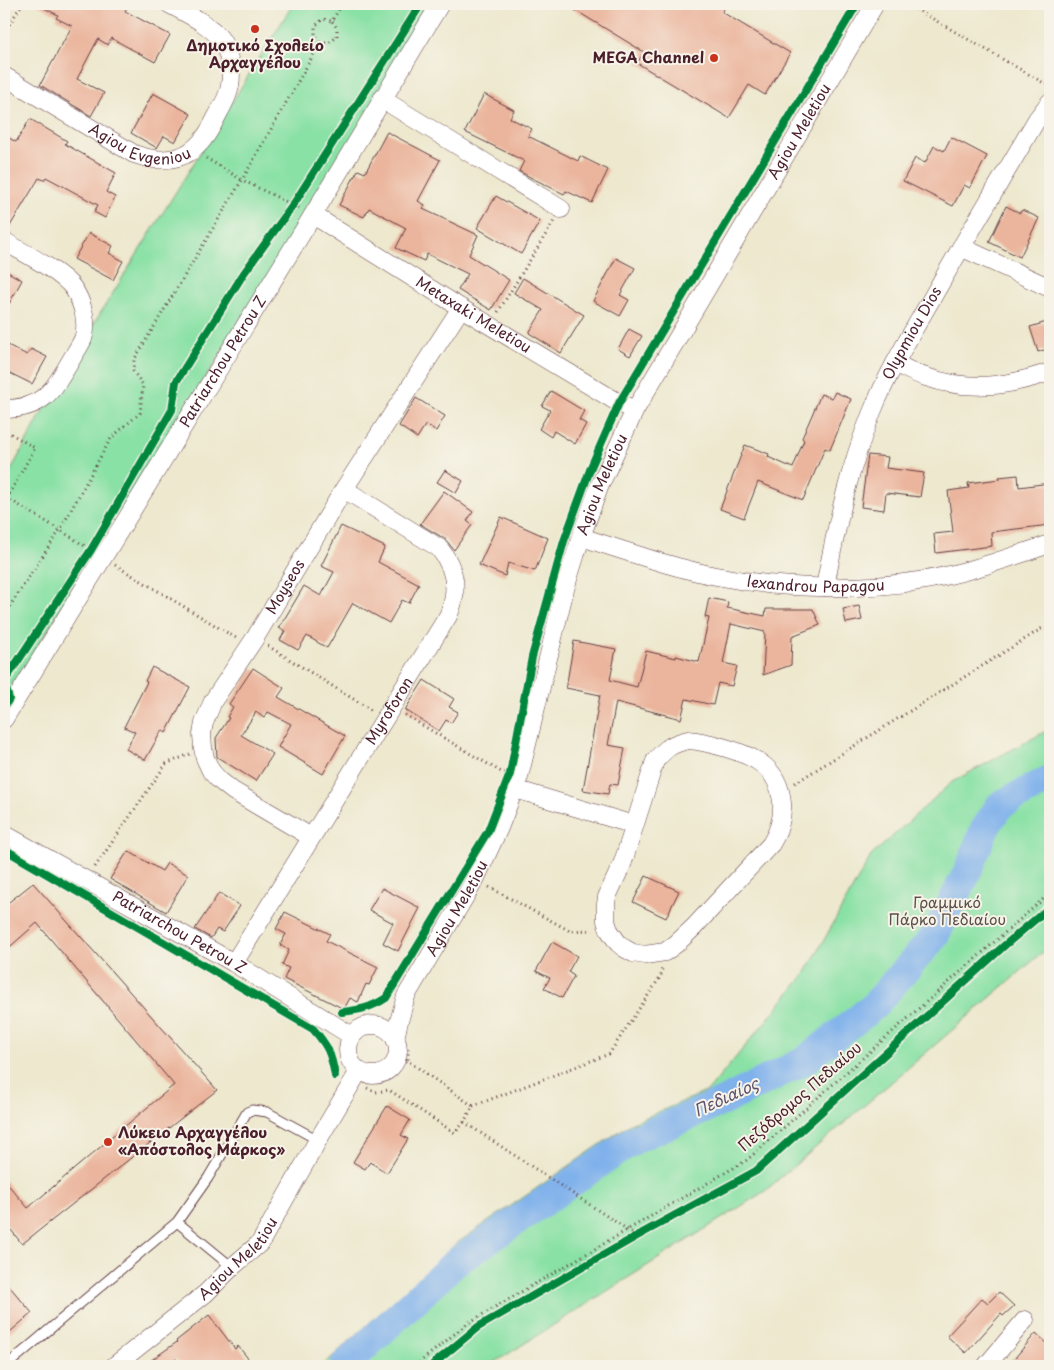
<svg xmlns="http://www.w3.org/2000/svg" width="1054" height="1370" viewBox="0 0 1054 1370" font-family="'Playpen Sans',sans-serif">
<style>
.green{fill:#89e1a5;stroke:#6a8068}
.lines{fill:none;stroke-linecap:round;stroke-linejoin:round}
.river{stroke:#7fb1eb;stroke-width:29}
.building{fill:#ebb59d}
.lane-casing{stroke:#623d43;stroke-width:11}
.street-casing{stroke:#623d43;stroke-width:19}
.path{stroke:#623d43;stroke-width:3;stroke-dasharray:1 4;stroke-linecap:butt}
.lane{stroke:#fff;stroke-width:9}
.street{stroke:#fff;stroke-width:18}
.cycleway-casing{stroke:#f7f3e8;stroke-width:11}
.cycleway{stroke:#00873e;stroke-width:8}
.poi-dot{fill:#c8321e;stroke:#f7f3e8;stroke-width:2}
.labels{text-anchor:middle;stroke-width:4;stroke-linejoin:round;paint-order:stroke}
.poi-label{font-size:15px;font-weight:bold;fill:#4a1f2b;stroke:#f7f3e8}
.street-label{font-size:15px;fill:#4a1f2b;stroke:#f7f3e8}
.park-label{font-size:15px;fill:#5a504a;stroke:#f7f3e8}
.water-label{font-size:16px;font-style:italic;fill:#5d526e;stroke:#f7f3e8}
</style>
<rect width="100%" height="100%" fill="#f7f3e8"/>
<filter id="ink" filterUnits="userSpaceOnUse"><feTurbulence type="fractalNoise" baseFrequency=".02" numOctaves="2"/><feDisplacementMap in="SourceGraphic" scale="10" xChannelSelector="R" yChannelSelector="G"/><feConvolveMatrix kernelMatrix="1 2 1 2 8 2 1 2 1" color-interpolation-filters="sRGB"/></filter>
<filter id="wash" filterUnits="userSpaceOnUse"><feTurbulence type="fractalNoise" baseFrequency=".0096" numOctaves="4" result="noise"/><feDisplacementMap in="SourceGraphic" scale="20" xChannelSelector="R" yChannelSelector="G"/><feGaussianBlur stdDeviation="1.12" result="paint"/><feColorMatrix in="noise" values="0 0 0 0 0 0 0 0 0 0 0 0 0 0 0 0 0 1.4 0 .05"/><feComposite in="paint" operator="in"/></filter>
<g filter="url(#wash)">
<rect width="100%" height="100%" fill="#ede8ce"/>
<path class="green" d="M293 4H440L4 700V483L68 365Z
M1050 729V946L765 1191 489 1366H322L457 1243 630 1124 708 1091 805 974 871 856 952 782Z"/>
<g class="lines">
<path class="river" d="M344 1366 455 1263 635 1139 724 1101 804 1061 873 1007 934 937 969 869 984 830 1000 805 1050 779"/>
</g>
<g id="blocks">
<path class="building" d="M36 4H129L125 11 170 35 155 62 111 38 108 45 98 39 77 79 104 93 91 116 40 85 72 26 56 18 58 15Z
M565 4H727L722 12 790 53 765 95 749 85 729 118 637 63 644 52Z
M153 93 191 114 175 142 164 136 157 148 131 133Z
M484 94 514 110 510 118 532 129 528 136 578 161 580 156 608 170 592 203 566 191 564 194 528 176 519 171 524 161 465 132Z
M30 119 67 141 65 144 116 173 106 192 115 197 105 218 94 212 98 205 46 177 44 180 39 178 7 231 4 230V135L16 142Z
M387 132 440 160 418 201 425 205 423 209 478 235 469 255 509 280 491 310 458 290 468 274 427 254 424 261 396 248 406 228 369 208 364 217 339 205 358 170 365 173Z
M951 137 987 156 970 188 964 185 953 206 903 181 915 158 925 163 934 146 944 151Z
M496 196 540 221 521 254 477 228Z
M1006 206 1020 213 1022 210 1039 218 1020 257 989 242Z
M89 233 113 246 109 253 123 261 113 280 74 259Z
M616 258 635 268 620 295 629 300 620 316 593 301Z
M4 270 22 280 4 313Z
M523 278 584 315 561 353 529 333 543 310 514 293Z
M1050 321V348L1038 352 1030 327Z
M629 329 642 336 630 356 618 349Z
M4 343 27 355 31 349 47 357 32 384 4 370Z
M551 391 584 411 579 420 586 424 575 444 554 431 551 437 539 429 550 410 542 406Z
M835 392 851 399 830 450 825 448 803 500 758 482 744 518 720 509 745 445 769 454 768 457 793 468 804 440 802 438 821 394 832 398Z
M416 398 445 416 436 431 426 424 417 438 399 426Z
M868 455 888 457 886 468 924 473 920 497 886 493 884 510 861 507Z
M445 470 463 481 456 493 437 482Z
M1018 475 1019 487 1050 483V525L991 532 992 546 936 553 934 534 953 532 948 491 969 488 968 483 1000 479 999 477Z
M444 491 473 512 467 521 472 525 454 550 445 539 420 524Z
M501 517 548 538 535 571 508 563 505 576 479 565Z
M341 526 385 547 378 562 419 584 409 603 402 600 389 623 353 603 327 648 307 636 298 650 280 640 285 631 279 628 304 586 321 596 334 572 321 566Z
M709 598 728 602 727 608 765 616 766 609H813L820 625 792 636 791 665 763 675 765 632 731 624 723 663 737 666 732 686 718 683 713 705 686 699 681 719 616 702 608 745 625 748 618 785 610 784 608 794 583 790 600 695 566 688 574 641 616 649 610 680 637 687 646 651 676 658V656L699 662 709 618 705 617Z
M859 606 862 620 846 623 843 609Z
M152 667 190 687 166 733 162 730 145 760 126 749 135 732 124 727 147 682 145 681Z
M253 668 284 688 278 697 345 736 323 774 278 747 291 724 268 712 264 718 256 712 241 735 273 754 256 781 217 757 216 738 229 718 227 717 233 707 229 704Z
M424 680 454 699 449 707 458 712 451 723 446 720 439 731 405 710Z
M128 851 162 871 167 863 188 875 166 912 110 879Z
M646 876 679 891 666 918 633 902Z
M33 883 217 1090 22 1244 4 1221V1180L28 1208 174 1085 37 923 4 952V906Z
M382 888 420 908 398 951 383 943 393 923 369 910Z
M219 893 240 906 223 932 217 929 211 938 195 929Z
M285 912 330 934 326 941 378 967 369 985 366 984 358 1002 350 998 344 1009 284 979 289 968 282 965 289 950 280 945 286 934 276 929Z
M552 942 577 956 568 972 574 976 562 998 544 988 550 978 536 971Z
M387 1106 410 1120 401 1135 408 1139 387 1173 370 1162 365 1169 353 1162Z
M4 1280 32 1313 4 1337Z
M999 1292 1014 1306 1003 1316 1001 1314 966 1353 947 1336 982 1298 988 1303Z
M209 1315 235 1349 238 1346 254 1366H182L176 1359 165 1366H143L177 1342 176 1341Z
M1036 1333 1050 1346V1366H1008Z"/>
</g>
</g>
<g filter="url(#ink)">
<use href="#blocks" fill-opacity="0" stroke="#623d43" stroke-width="1"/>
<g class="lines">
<g class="lane-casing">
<path id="lane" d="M177 1222 232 1267
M6 1366 177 1222 208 1178 247 1112 252 1110 267 1112 318 1140"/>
</g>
<g class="street-casing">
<g id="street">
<path id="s1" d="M4 76 134 154C149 159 163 162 179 157 197 151 207 136 215 120 219 112 224 104 227 96 234 79 231 56 222 41 210 24 187 14 169 4"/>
<path d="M382 99 561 209"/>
<path id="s2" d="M313 215 461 308 619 403 635 410"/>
<path d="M4 241C22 252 62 272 73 288 82 301 89 323 83 339 80 346 74 354 70 362 52 392 42 409 4 409"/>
<path d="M961 247 1050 288"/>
<path d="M895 363C905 368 915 374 926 377 969 392 1009 386 1050 372"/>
<path id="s3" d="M581 537C626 551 670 567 716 576 779 589 856 591 919 581 964 574 1008 558 1050 544"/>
<path id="s4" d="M825 587C836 528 849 468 872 412 888 372 910 336 932 298 966 238 1002 179 1037 119L1050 102"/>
<path id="s5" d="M4 719 313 215 440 4"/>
<path d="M688 740C702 741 713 744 726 748 756 757 779 768 782 803 783 818 779 831 771 844L694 927 676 944 665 952 645 955 633 953 624 948 618 943 609 930 606 921V904L607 897 623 862 655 761C666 748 671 744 688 740Z"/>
<path d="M515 789 634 825"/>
<path id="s6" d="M4 834 234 963 352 1036"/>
<path id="s7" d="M311 837 233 791 219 780 211 771 205 758 203 748 202 734 204 723 213 701 255 638 344 489 461 308"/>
<path id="s8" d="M234 963 448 616C459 592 456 569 439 548L344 489"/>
<circle cx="373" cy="1050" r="25"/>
<path id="s9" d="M395 1039 398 1025 406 996 475 880 499 828 519 777 565 589 581 537 600 485 635 410 875 4"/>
<path id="s10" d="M114 1366 206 1293 232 1267 260 1243 318 1140 359 1071"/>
<path d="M986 1366 1025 1320"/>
</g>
</g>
<path class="path" d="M907 4 1049 86
M4 33 22 4
M320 43H329L337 37V28L332 21
M1047 85 1050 79
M206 158 242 180 299 208
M498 312 554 221
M4 427 6 431 35 448 7 498 60 530 91 550
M4 503 7 498
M115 565 236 638
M4 615 60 530 111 438 140 413 143 385 133 371 134 360 242 180 320 43 315 35V26L323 19 332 21 342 4
M268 646 371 710
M405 715 503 773H505
M795 783 1041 629 1050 628
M95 867 166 764 190 754
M489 887 570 931 592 930
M396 1058 408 1061
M367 1088 376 1092 389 1090 455 1133 464 1122 473 1106 408 1061V1048
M473 1106 609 1054 661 976 662 968
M464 1122 637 1236
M415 1366 468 1323 747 1160 1050 893"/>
<use href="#lane" class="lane"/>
<use href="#street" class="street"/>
<g class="cycleway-casing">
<path id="cycleway" d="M4 707 9 699 4 682 91 550 172 410 176 382 244 273 293 205 421 4
M4 849 313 1029C328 1046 331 1053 335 1076
M342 1012C359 1010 371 1008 386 998L488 831 510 774 532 657 564 541 591 467 619 403 857 4
M431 1366 478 1327 637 1236 756 1171 1005 945 1050 907"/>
</g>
<use href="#cycleway" class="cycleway"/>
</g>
</g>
<g class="poi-dot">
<circle cx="255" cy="29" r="5"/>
<circle cx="714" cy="58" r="5"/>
<circle cx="108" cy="1142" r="5"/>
</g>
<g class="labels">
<g class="poi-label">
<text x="255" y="51">Δημοτικό Σχολείο<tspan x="255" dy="17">Αρχαγγέλου</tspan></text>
<text x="704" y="63" text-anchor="end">MEGA Channel</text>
<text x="118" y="1138" text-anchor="start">Λύκειο Αρχαγγέλου<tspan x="118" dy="17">«Απόστολος Μάρκος»</tspan></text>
</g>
<g class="street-label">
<text dy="5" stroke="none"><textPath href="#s9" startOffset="1001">Agiou Meletiou</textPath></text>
<text dy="5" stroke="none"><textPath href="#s1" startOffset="155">Agiou Evgeniou</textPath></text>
<text dy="5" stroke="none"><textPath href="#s2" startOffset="189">Metaxaki Meletiou</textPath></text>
<text dy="5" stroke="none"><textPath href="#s4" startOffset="270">Olypmiou Dios</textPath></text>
<text dy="5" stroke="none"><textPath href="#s5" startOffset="419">Patriarchou Petrou Z</textPath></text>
<text dy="5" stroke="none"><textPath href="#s9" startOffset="596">Agiou Meletiou</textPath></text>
<text dy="5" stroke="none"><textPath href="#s3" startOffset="241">lexandrou Papagou</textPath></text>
<text dy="5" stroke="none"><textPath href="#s7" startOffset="329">Moyseos</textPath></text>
<text dy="5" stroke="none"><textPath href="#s8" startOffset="296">Myroforon</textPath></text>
<text dy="5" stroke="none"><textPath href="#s9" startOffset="146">Agiou Meletiou</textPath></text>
<text dy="5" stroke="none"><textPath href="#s6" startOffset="201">Patriarchou Petrou Z</textPath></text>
<text transform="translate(800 1097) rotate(-41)" y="5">Πεζόδρομος Πεδιαίου</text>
<text dy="5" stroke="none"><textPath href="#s10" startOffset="165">Agiou Meletiou</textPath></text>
</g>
<g class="park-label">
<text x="947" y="908">Γραμμικό<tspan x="947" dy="17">Πάρκο Πεδιαίου</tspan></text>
</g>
<g class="water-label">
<text transform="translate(726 1097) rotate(-25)" y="6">Πεδιαίος</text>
</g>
</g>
<rect width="1054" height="1370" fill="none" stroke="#f7f3e8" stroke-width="20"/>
</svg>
